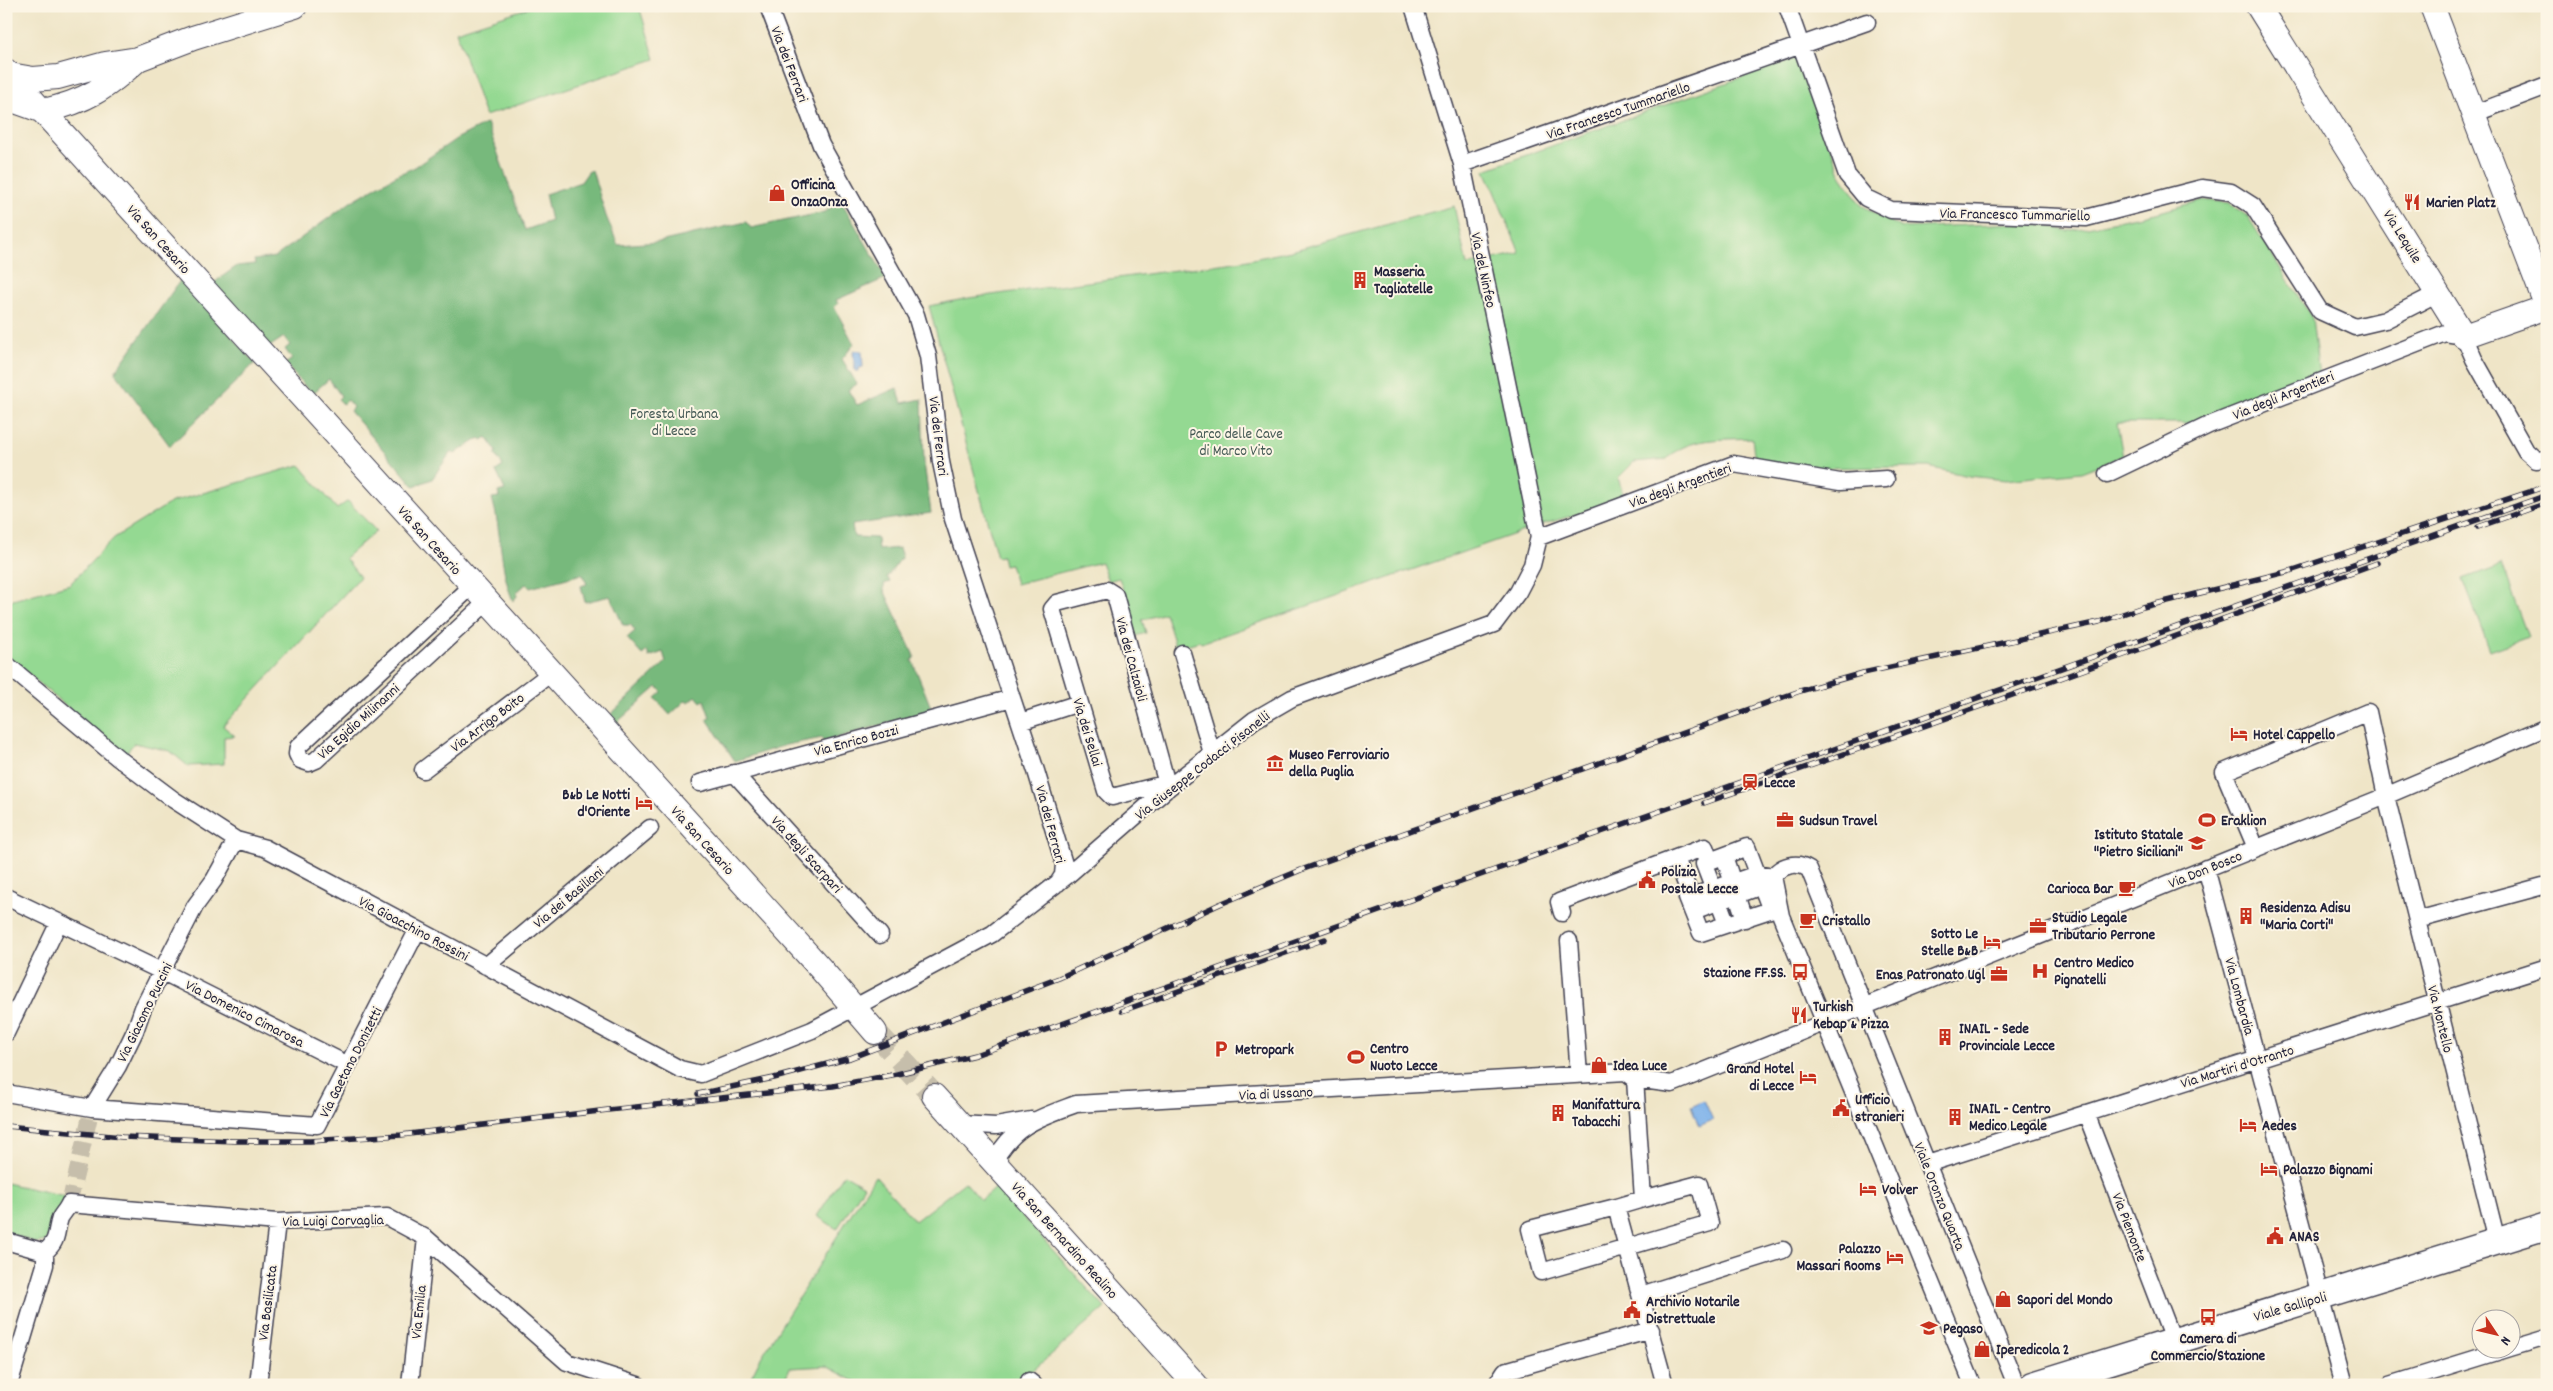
<svg xmlns="http://www.w3.org/2000/svg" width="2553" height="1391" viewBox="0 0 2553 1391" font-family="Dekko,sans-serif">
<style>
.green{fill:#94d992;stroke:#5b7e66}
.forest{fill:#77b97c;stroke:#4c6e5c}
.water{fill:#7cb1ea;stroke:#4f6a92}
.lines{fill:none;stroke-linecap:round;stroke-linejoin:round}
.street-tunnel{stroke:#c6beab;stroke-width:16;stroke-dasharray:16 8;stroke-linecap:butt}
.secondary-tunnel{stroke:#c6beab;stroke-width:24;stroke-dasharray:24 12;stroke-linecap:butt}
.street-casing{stroke:#413f50;stroke-width:19}
.secondary-casing{stroke:#413f50;stroke-width:26}
.primary-casing{stroke:#413f50;stroke-width:29}
.street{stroke:#fff;stroke-width:16}
.secondary{stroke:#fff;stroke-width:24}
.primary{stroke:#fff;stroke-width:26}
.rail-casing{stroke:#22223b;stroke-width:5.5}
.rail{stroke:#fcf5e5;stroke-width:4;stroke-dasharray:11;stroke-linecap:butt}
.labels{text-anchor:middle;stroke-width:4;stroke-linejoin:round;paint-order:stroke}
.street-label{font-size:15px;fill:#22223b;stroke:#fcf5e5}
.poi-label{font-size:15px;font-weight:bold;fill:#22223b;stroke:#fcf5e5;text-anchor:start}
.park-label{font-size:15px;fill:#445955;stroke:#fcf5e5}
</style>
<rect width="100%" height="100%" fill="#fcf5e5"/>
<filter id="ink" filterUnits="userSpaceOnUse"><feTurbulence type="fractalNoise" baseFrequency=".02" numOctaves="2"/><feDisplacementMap in="SourceGraphic" scale="10" xChannelSelector="R" yChannelSelector="G"/><feConvolveMatrix kernelMatrix="1 2 1 2 8 2 1 2 1" color-interpolation-filters="sRGB"/></filter>
<filter id="wash" filterUnits="userSpaceOnUse"><feTurbulence type="fractalNoise" baseFrequency=".0096" numOctaves="4" result="noise"/><feDisplacementMap in="SourceGraphic" scale="20" xChannelSelector="R" yChannelSelector="G"/><feGaussianBlur stdDeviation="1.12" result="paint"/><feColorMatrix in="noise" values="0 0 0 0 0 0 0 0 0 0 0 0 0 0 0 0 0 1.4 0 .05"/><feComposite in="paint" operator="in"/></filter>
<g filter="url(#wash)">
<rect width="100%" height="100%" fill="#efe5c7"/>
<path class="green" d="M534 6H639L655 59 485 116 456 31Z
M1798 57 1841 176 1861 205 1902 228 2017 223 2045 225 2068 231 2156 213 2202 200 2230 203 2248 217 2312 318 2319 376 2192 423H2117L2123 456 2081 472 2006 480 1969 476 1928 467 1792 468 1755 462 1752 438C1724 440 1688 436 1667 459L1634 462 1618 478 1625 500 1544 524 1201 643 1200 641 1176 648 1165 613 1142 620 1146 633 1132 637 1128 624 1134 622 1119 578 1108 581 1101 562 1016 584 1010 564 1004 565 1002 556 997 557 929 306 969 298 1243 261 1291 251 1454 206 1467 265 1520 253 1485 170Z
M300 465 337 509 348 501 376 531 345 558 360 577 223 726 235 736 224 737V764L188 766 170 751 134 743 124 756 6 655V602L70 584 114 538 172 502Z
M2501 565 2528 637 2490 651 2463 579Z
M844 1174 864 1186 837 1229 817 1216Z
M875 1176 915 1221 965 1182 981 1200 996 1187 1105 1308 1030 1373 1021 1382 1024 1385H862L826 1366 790 1368 782 1385H747L760 1359Z
M6 1183 65 1196 62 1207 51 1219 53 1223 46 1241 36 1243 6 1232Z"/>
<path class="forest" d="M487 123 525 230 551 221 545 194 581 182 588 172 592 170 606 216 618 245 659 242 746 222 751 228 825 212 841 201 886 278 836 300 838 304 834 307 854 344 842 359 857 384 848 390 857 405 897 388 902 403 922 399 924 463 931 513 852 525 854 537 877 538 878 550 899 548 902 557 887 577 890 582 884 584V590L915 658 912 660 932 710 823 742 822 738 786 745 735 761 707 719 710 717 704 700 701 702 696 696 689 702 686 700 670 715 655 698 662 692 657 687 613 726 606 719 666 662 663 652 649 657 647 651 642 655 627 638 635 631 631 625H623L610 596 585 602 581 586 587 584 582 574 530 588 526 584 517 592V596L513 601C499 569 502 531 492 498L499 497 498 492 505 490 496 471 503 466 495 454 497 452 487 437 482 440 480 438 454 454 451 452 432 479 414 486 350 411 353 407 347 400 343 404 338 399 341 396 329 379 312 394 285 364 292 359 285 349 290 345 284 337 269 347 212 284 237 266 255 264 254 260 275 257 352 201 395 176 415 167 456 139Z
M182 278 255 363 170 446 115 372Z"/>
<path class="water" d="M853 351H862L863 367 859 368V371H855Z
M1704 1100 1713 1120 1699 1126 1691 1106Z"/>
</g>
<g filter="url(#ink)">
<g class="lines">
<path class="street-tunnel" d="M69 1204 92 1108"/>
<path class="secondary-tunnel" d="M875 1032 934 1096"/>
<g class="street-casing">
<path id="street" d="M768 6 821 145 916 315 928 356 941 462 953 519 1036 771 1064 864 1063 875 1058 883
M1787 6 1847 175 1866 198 1891 210 2086 218 2202 188 2231 192 2253 206 2320 311 2355 327 2385 320 2438 293
M2473 114 2547 86
M1462 164 1867 22
M2107 474 2209 425 2445 333 2464 336 2474 359 2526 451 2536 460 2547 459
M1539 537 1734 464 1840 482 1886 479
M472 586 298 747 297 754 300 760 309 763 316 760 487 602
M1107 590 1115 595 1168 788 1160 785 1112 797 1106 791 1052 609 1057 603Z
M1182 653 1212 753
M6 664 118 758 174 800 236 840 265 848 680 1069 701 1074 812 1030 992 934 1068 875 1168 788 1254 720 1292 698 1494 624 1518 592 1532 565 1539 537 1462 164 1413 6
M1020 722 1079 703
M423 770 551 673
M734 773 880 935
M700 783 1012 698
M2256 848 2224 772 2368 712 2386 796 2497 1241
M1724 856 1745 919
M1676 858 1691 897
M1710 861 1704 864 1727 924
M2206 868 2344 1385
M1768 876 1757 874 1687 898 1701 933 1779 907
M6 897 163 972 348 1065
M1693 911 1762 886
M1562 913 1559 902 1705 847 1710 861 1747 847 1770 908
M2417 920 2543 886
M1569 941 1579 1075
M486 966 650 828
M6 1033 59 922
M1635 1079 1643 1199 1616 1207 1665 1385
M6 1093 92 1108 317 1125 417 931
M92 1108 118 1066 135 1031 143 1008 195 906 214 880 236 840
M2086 1113 2173 1340
M959 1124 996 1126 1031 1120
M994 1161C1015 1124 1039 1118 1076 1104L1626 1072 1635 1079 1672 1084 2376 800 2547 727
M1927 1164 2547 967
M1616 1207 1530 1229 1541 1272 1710 1223 1699 1184 1643 1199
M6 1241 45 1252
M45 1252C59 1240 55 1233 60 1218 62 1214 67 1209 69 1204L277 1222 387 1217 426 1238 567 1362 638 1385
M1641 1295 1783 1250
M2510 1348 2547 1337
M1029 1381 1034 1385
M9 1385 45 1265V1252
M258 1385 277 1222
M410 1385 426 1238
M1496 1385 1505 1371 1651 1330
M1973 1385 1781 916 1773 876C1782 865 1797 861 1809 869L2016 1385
M2390 1385 2510 1348"/>
</g>
<g class="secondary-casing">
<path id="secondary" d="M2258 6 2464 336 2547 307
M2432 6 2547 307
M6 71 820 968 875 1032
M10 75 33 79 58 77 105 64 138 59 193 38 295 6
M6 102 15 101 43 111
M44 111C87 101 106 88 138 59
M934 1096 1196 1385"/>
</g>
<g class="primary-casing">
<path id="primary" d="M2033 1385 2547 1226"/>
</g>
<use href="#street" class="street"/>
<use href="#secondary" class="secondary"/>
<use href="#primary" class="primary"/>
<g class="rail-casing">
<path id="rail" d="M2478 527 2547 503
M1704 803 2047 683 2377 563
M1122 1011 1325 939
M698 1094 774 1078 850 1058 1059 978 1220 904 1301 870 1800 691 1863 673 2099 622 2143 607 2290 571 2547 486
M6 1126 122 1137 236 1141H310L401 1135 608 1110 833 1086 897 1074 975 1055 2547 495"/>
</g>
<use href="#rail" class="rail"/>
</g>
</g>
<defs>
<g id="shop-bare" transform="scale(1.35)"><path d="M-5-2.5h2.3a2.7 3.5 0 0 1 5.4 0H5L5.5 6h-11ZM-1.5-2.5h3a1.5 2.3 0 0 0-3 0Z" fill="#c8321e" stroke="#fcf5e5" stroke-width="2.5" paint-order="stroke"/></g>
<g id="restaurant-bare" transform="scale(1.35)"><path d="M-5-6h1v4h1v-4h1v4h1v-4h1v5L-1.5 .5V6h-2V.5L-5-1ZM5-6V6H3V1.5H1.5Q1.5-4 5-6Z" fill="#c8321e" stroke="#fcf5e5" stroke-width="2.5" paint-order="stroke"/></g>
<g id="building-bare" transform="scale(1.35)"><path d="M-4-6H4V6H1V3H-1V6H-4ZM-2.5-4.3h1.7v1.8h-1.7ZM.8-4.3h1.7v1.8H.8ZM-2.5-1h1.7V.8h-1.7ZM.8-1h1.7V.8H.8Z" fill="#c8321e" stroke="#fcf5e5" stroke-width="2.5" paint-order="stroke"/></g>
<g id="hotel-bare" transform="scale(1.35)"><path d="M-6-4.5h1.5V1H6V5H4.5V3h-9V5H-6ZM-4 0a1.8 1.8 0 1 1 3.6 0ZM.5 0V-2.5h3Q6-2.5 6 0Z" fill="#c8321e" stroke="#fcf5e5" stroke-width="2.5" paint-order="stroke"/></g>
<g id="museum-bare" transform="scale(1.35)"><path d="M0-6L6-3V-2H-6V-3ZM-5-1h2V3h-2ZM-1-1h2V3h-2ZM3-1h2V3H3ZM-6 4H6V6H-6Z" fill="#c8321e" stroke="#fcf5e5" stroke-width="2.5" paint-order="stroke"/></g>
<g id="station-bare" transform="scale(1.35)"><path d="M-3-6H3Q5-6 5-4V2Q5 4 3 4L4.5 6H3L1.5 4h-3L-3 6H-4.5L-3 4Q-5 4-5 2V-4Q-5-6-3-6ZM-3.5-4v3h7v-3ZM-3.5 1v1.5H-2V1ZM2 1v1.5H3.5V1Z" fill="#c8321e" stroke="#fcf5e5" stroke-width="2.5" paint-order="stroke"/></g>
<g id="office-bare" transform="scale(1.35)"><path d="M-6-3h4V-5.5h4V-3h4V5H-6ZM-1-4.5V-3h2v-1.5ZM-6 0V1H6V0Z" fill="#c8321e" stroke="#fcf5e5" stroke-width="2.5" paint-order="stroke"/></g>
<g id="stadium-bare" transform="scale(1.35)"><path d="M0-5a6.5 5 0 1 0 0 10a6.5 5 0 1 0 0-10ZM-3.5-1.8h7v3.6h-7Z" fill="#c8321e" stroke="#fcf5e5" stroke-width="2.5" paint-order="stroke"/></g>
<g id="school-bare" transform="scale(1.35)"><path d="M0-5L7-2L0 1L-7-2ZM-4 1L0 2.5L4 1V4Q0 6-4 4Z" fill="#c8321e" stroke="#fcf5e5" stroke-width="2.5" paint-order="stroke"/></g>
<g id="civic-bare" transform="scale(1.35)"><path d="M-.6-6.5H3V-4.5H.6V-3L4-1V1h2V6H-6V1h2V-1L-.6-3ZM-1.2 2.5V6h2.4V2.5Z" fill="#c8321e" stroke="#fcf5e5" stroke-width="2.5" paint-order="stroke"/></g>
<g id="cafe-bare" transform="scale(1.35)"><path d="M-5.5-4.5H6V0H3Q3 3.5 0 3.5H-2.5Q-5.5 3.5-5.5 0ZM3-3.2v2h1.7v-2ZM-6 4.5H4V6H-6Z" fill="#c8321e" stroke="#fcf5e5" stroke-width="2.5" paint-order="stroke"/></g>
<g id="hospital-bare" transform="scale(1.35)"><path d="M-5-5h3v3.5h4V-5h3V5h-3V1.5h-4V5h-3Z" fill="#c8321e" stroke="#fcf5e5" stroke-width="2.5" paint-order="stroke"/></g>
<g id="bus-bare" transform="scale(1.35)"><path d="M-5-6H5V4H4V6H2V4H-2V6H-4V4H-5ZM-3.5-4V0h7V-4ZM-3.5 1.2v1.5H-2V1.2ZM2 1.2v1.5H3.5V1.2Z" fill="#c8321e" stroke="#fcf5e5" stroke-width="2.5" paint-order="stroke"/></g>
<g id="parking-bare" transform="scale(1.35)"><path d="M-3.5-5.5H1a3.5 3.5 0 0 1 0 7H-1V5.5H-3.5ZM-1-3.4V-.6H.8a1.4 1.4 0 0 0 0-2.8Z" fill="#c8321e" stroke="#fcf5e5" stroke-width="2.5" paint-order="stroke"/></g>
<g id="university-bare" transform="scale(1.35)"><path d="M0-5L7-2L0 1L-7-2ZM-4 1L0 2.5L4 1V4Q0 6-4 4Z" fill="#c8321e" stroke="#fcf5e5" stroke-width="2.5" paint-order="stroke"/></g>
</defs>
<g fill-rule="evenodd">
<use href="#shop-bare" x="777" y="193"/>
<use href="#restaurant-bare" x="2412" y="202"/>
<use href="#building-bare" x="1360" y="280"/>
<use href="#hotel-bare" x="2239" y="734"/>
<use href="#museum-bare" x="1275" y="763"/>
<use href="#station-bare" x="1750" y="782"/>
<use href="#hotel-bare" x="644" y="803"/>
<use href="#office-bare" x="1785" y="820"/>
<use href="#stadium-bare" x="2207" y="820"/>
<use href="#school-bare" x="2197" y="843"/>
<use href="#civic-bare" x="1647" y="880"/>
<use href="#cafe-bare" x="2127" y="888"/>
<use href="#building-bare" x="2246" y="916"/>
<use href="#cafe-bare" x="1808" y="920"/>
<use href="#office-bare" x="2038" y="926"/>
<use href="#hotel-bare" x="1992" y="942"/>
<use href="#hospital-bare" x="2040" y="971"/>
<use href="#bus-bare" x="1800" y="972"/>
<use href="#office-bare" x="1999" y="974"/>
<use href="#restaurant-bare" x="1799" y="1015"/>
<use href="#building-bare" x="1945" y="1037"/>
<use href="#parking-bare" x="1221" y="1049"/>
<use href="#stadium-bare" x="1356" y="1057"/>
<use href="#shop-bare" x="1599" y="1065"/>
<use href="#hotel-bare" x="1808" y="1077"/>
<use href="#civic-bare" x="1841" y="1108"/>
<use href="#building-bare" x="1558" y="1113"/>
<use href="#building-bare" x="1955" y="1117"/>
<use href="#hotel-bare" x="2248" y="1125"/>
<use href="#hotel-bare" x="2269" y="1169"/>
<use href="#hotel-bare" x="1868" y="1189"/>
<use href="#civic-bare" x="2275" y="1236"/>
<use href="#hotel-bare" x="1895" y="1257"/>
<use href="#shop-bare" x="2003" y="1299"/>
<use href="#civic-bare" x="1632" y="1310"/>
<use href="#bus-bare" x="2208" y="1317"/>
<use href="#university-bare" x="1929" y="1328"/>
<use href="#shop-bare" x="1982" y="1349"/>
</g>
<g class="labels">
<g class="street-label">
<text transform="translate(790 64) rotate(69)" y="5">Via dei Ferrari</text>
<text transform="translate(1618 110) rotate(-19)" y="5">Via Francesco Tummariello</text>
<text transform="translate(2015 214) rotate(1)" y="5">Via Francesco Tummariello</text>
<text transform="translate(2403 236) rotate(58)" y="5">Via Lequile</text>
<text transform="translate(159 239) rotate(48)" y="5">Via San Cesario</text>
<text transform="translate(1484 270) rotate(78)" y="5">Via del Ninfeo</text>
<text transform="translate(2283 395) rotate(-22)" y="5">Via degli Argentieri</text>
<text transform="translate(939 436) rotate(83)" y="5">Via dei Ferrari</text>
<text transform="translate(1680 485) rotate(-20)" y="5">Via degli Argentieri</text>
<text transform="translate(430 540) rotate(48)" y="5">Via San Cesario</text>
<text transform="translate(1132 659) rotate(75)" y="5">Via dei Calzaioli</text>
<text transform="translate(358 721) rotate(-42)" y="5">Via Egidio Milinanni</text>
<text transform="translate(487 722) rotate(-37)" y="5">Via Arrigo Boito</text>
<text transform="translate(1088 732) rotate(73)" y="5">Via dei Sellai</text>
<text transform="translate(856 740) rotate(-15)" y="5">Via Enrico Bozzi</text>
<text transform="translate(1202 765) rotate(-38)" y="5">Via Giuseppe Codacci Pisanelli</text>
<text transform="translate(1051 824) rotate(75)" y="5">Via dei Ferrari</text>
<text transform="translate(703 840) rotate(48)" y="5">Via San Cesario</text>
<text transform="translate(807 854) rotate(48)" y="5">Via degli Scarpari</text>
<text transform="translate(2205 869) rotate(-22)" y="5">Via Don Bosco</text>
<text transform="translate(568 897) rotate(-40)" y="5">Via dei Basiliani</text>
<text transform="translate(414 928) rotate(28)" y="5">Via Gioacchino Rossini</text>
<text transform="translate(2240 996) rotate(75)" y="5">Via Lombardia</text>
<text transform="translate(144 1012) rotate(-64)" y="5">Via Giacomo Puccini</text>
<text transform="translate(245 1013) rotate(27)" y="5">Via Domenico Cimarosa</text>
<text transform="translate(2441 1019) rotate(76)" y="5">Via Montello</text>
<text transform="translate(350 1062) rotate(-63)" y="5">Via Gaetano Donizetti</text>
<text transform="translate(2237 1066) rotate(-17)" y="5">Via Martiri d'Otranto</text>
<text transform="translate(1276 1093) rotate(-3)" y="5">Via di Ussano</text>
<text transform="translate(1940 1196) rotate(68)" y="5">Viale Oronzo Quarta</text>
<text transform="translate(333 1220) rotate(-1)" y="5">Via Luigi Corvaglia</text>
<text transform="translate(2130 1227) rotate(69)" y="5">Via Piemonte</text>
<text transform="translate(1065 1240) rotate(48)" y="5">Via San Bernardino Realino</text>
<text transform="translate(267 1303) rotate(-83)" y="5">Via Basilicata</text>
<text transform="translate(2290 1306) rotate(-16)" y="5">Viale Gallipoli</text>
<text transform="translate(418 1312) rotate(-84)" y="5">Via Emilia</text>
</g>
<g class="poi-label">
<text x="791" y="189">Officina<tspan x="791" dy="17">OnzaOnza</tspan></text>
<text x="2426" y="207">Marien Platz</text>
<text x="1374" y="276">Masseria<tspan x="1374" dy="17">Tagliatelle</tspan></text>
<text x="2253" y="739">Hotel Cappello</text>
<text x="1289" y="759">Museo Ferroviario<tspan x="1289" dy="17">della Puglia</tspan></text>
<text x="1764" y="787">Lecce</text>
<text x="630" y="799" text-anchor="end">B&amp;b Le Notti<tspan x="630" dy="17">d'Oriente</tspan></text>
<text x="1799" y="825">Sudsun Travel</text>
<text x="2221" y="825">Eraklion</text>
<text x="2183" y="839" text-anchor="end">Istituto Statale<tspan x="2183" dy="17">"Pietro Siciliani"</tspan></text>
<text x="1661" y="876">Polizia<tspan x="1661" dy="17">Postale Lecce</tspan></text>
<text x="2113" y="893" text-anchor="end">Carioca Bar</text>
<text x="2260" y="912">Residenza Adisu<tspan x="2260" dy="17">"Maria Corti"</tspan></text>
<text x="2052" y="922">Studio Legale<tspan x="2052" dy="17">Tributario Perrone</tspan></text>
<text x="1822" y="925">Cristallo</text>
<text x="1978" y="938" text-anchor="end">Sotto Le<tspan x="1978" dy="17">Stelle B&amp;B</tspan></text>
<text x="2054" y="967">Centro Medico<tspan x="2054" dy="17">Pignatelli</tspan></text>
<text x="1786" y="977" text-anchor="end">Stazione FF.SS.</text>
<text x="1985" y="979" text-anchor="end">Enas Patronato Ugl</text>
<text x="1813" y="1011">Turkish<tspan x="1813" dy="17">Kebap &amp; Pizza</tspan></text>
<text x="1959" y="1033">INAIL - Sede<tspan x="1959" dy="17">Provinciale Lecce</tspan></text>
<text x="1370" y="1053">Centro<tspan x="1370" dy="17">Nuoto Lecce</tspan></text>
<text x="1235" y="1054">Metropark</text>
<text x="1613" y="1070">Idea Luce</text>
<text x="1794" y="1073" text-anchor="end">Grand Hotel<tspan x="1794" dy="17">di Lecce</tspan></text>
<text x="1855" y="1104">Ufficio<tspan x="1855" dy="17">stranieri</tspan></text>
<text x="1572" y="1109">Manifattura<tspan x="1572" dy="17">Tabacchi</tspan></text>
<text x="1969" y="1113">INAIL - Centro<tspan x="1969" dy="17">Medico Legale</tspan></text>
<text x="2262" y="1130">Aedes</text>
<text x="2283" y="1174">Palazzo Bignami</text>
<text x="1882" y="1194">Volver</text>
<text x="2289" y="1241">ANAS</text>
<text x="1881" y="1253" text-anchor="end">Palazzo<tspan x="1881" dy="17">Massari Rooms</tspan></text>
<text x="2017" y="1304">Sapori del Mondo</text>
<text x="1646" y="1306">Archivio Notarile<tspan x="1646" dy="17">Distrettuale</tspan></text>
<text x="1943" y="1333">Pegaso</text>
<text x="2208" y="1343" text-anchor="middle">Camera di<tspan x="2208" dy="17">Commercio/Stazione</tspan></text>
<text x="1996" y="1354">Iperedicola 2</text>
</g>
<g class="park-label">
<text x="674" y="418">Foresta Urbana<tspan x="674" dy="17">di Lecce</tspan></text>
<text x="1236" y="438">Parco delle Cave<tspan x="1236" dy="17">di Marco Vito</tspan></text>
</g>
</g>
<rect width="2553" height="1391" fill="none" stroke="#fcf5e5" stroke-width="25"/>
<g transform="translate(2496 1334) rotate(125)"><circle r="24" fill="#fcf5e5" stroke="#a5a1a1"/>
<path d="M0-4L9 19L0 12L-9 19Z" fill="#c8321e"/>
<text y="-8" font-size="14" font-weight="bold" text-anchor="middle" fill="#22223b">N</text>
</g>
</svg>
